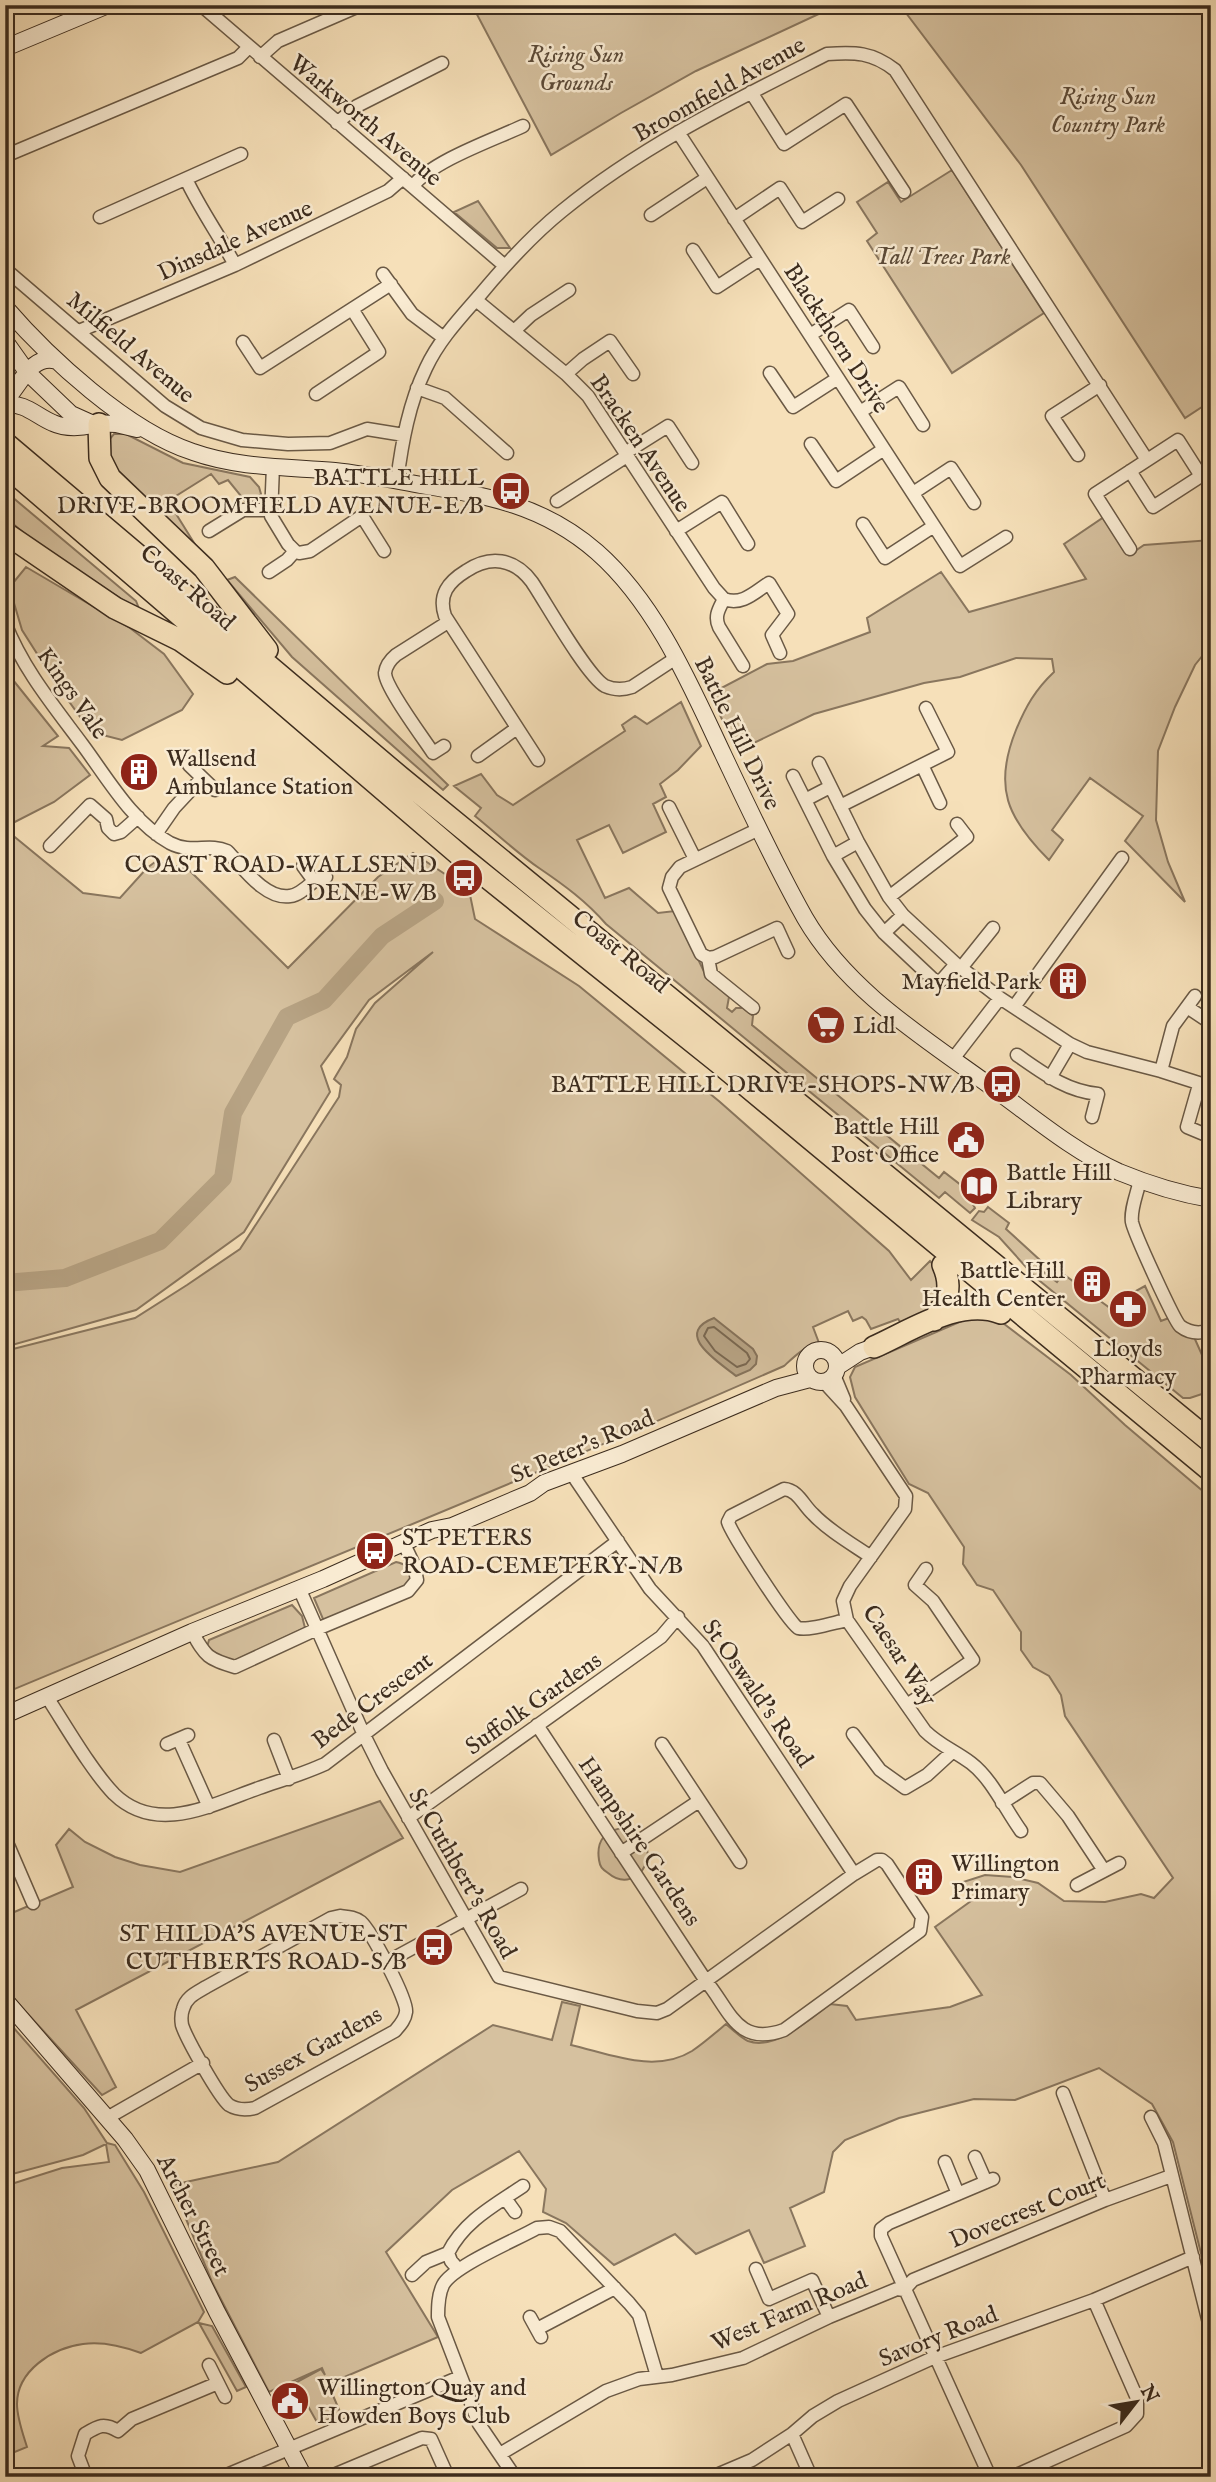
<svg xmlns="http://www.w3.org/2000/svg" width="1216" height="2482" viewBox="0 0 1216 2482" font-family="'IM FELL English',serif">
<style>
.green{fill:#d6c19f;stroke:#89765e;stroke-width:2}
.water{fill:#b7a384;stroke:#86735b;stroke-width:2}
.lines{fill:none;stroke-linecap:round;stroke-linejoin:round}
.shore{stroke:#7a6851;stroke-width:2}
.river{stroke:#b7a384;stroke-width:18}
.street-casing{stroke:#6a5945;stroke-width:15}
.secondary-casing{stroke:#3c2c1e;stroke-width:18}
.highway-casing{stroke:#3c2c1e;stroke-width:24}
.street{stroke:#f9ebd2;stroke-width:12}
.secondary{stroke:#f9ebd2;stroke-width:16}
.highway{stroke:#f6e0b9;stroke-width:21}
.labels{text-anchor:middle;stroke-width:5;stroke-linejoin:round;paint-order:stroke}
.park-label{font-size:24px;font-style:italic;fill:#5b4a38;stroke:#f9ebd2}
.street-label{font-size:24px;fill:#3c2c1e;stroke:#f9ebd2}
.poi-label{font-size:24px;fill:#3c2c1e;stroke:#f9ebd2;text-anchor:end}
</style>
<rect width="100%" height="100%" fill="#f6e0b9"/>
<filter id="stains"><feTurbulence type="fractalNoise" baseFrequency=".00286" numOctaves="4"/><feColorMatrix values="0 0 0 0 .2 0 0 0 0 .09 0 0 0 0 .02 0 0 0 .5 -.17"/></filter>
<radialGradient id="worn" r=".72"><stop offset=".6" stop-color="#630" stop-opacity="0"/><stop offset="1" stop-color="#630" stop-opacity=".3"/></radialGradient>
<path class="green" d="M472 5H838L696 71 621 113 551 155Z
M900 5H1211V401L1185 418 1021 165Z
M952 170 1044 313 952 373 867 241 877 233 857 202 888 182 901 202Z
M478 201 510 248H497L454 212Z
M114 434H126L183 463 250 477 259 487 261 494 254 501H245L228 480 219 484 211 474 168 501 196 546 116 471 108 455V441Z
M5 491 136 601 140 611 38 545 5 517Z
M1104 517 1129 555 1144 545 1211 540V645L1195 665 1175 707 1158 751 1156 820 1168 862 1185 902 1125 841 1143 816 1090 778 1052 830 1063 840 1049 860C1007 818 993 787 1016 730 1026 706 1035 690 1054 672L1052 659 1016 658 960 677 924 683 814 714 737 751 710 694 767 664 793 661 870 632 867 618 941 572 969 612 1086 579 1064 544Z
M26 567 130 628 164 654 193 694 182 710 122 740 91 732 55 682 22 630 11 593 13 583Z
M235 577 448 785 443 790 292 657 227 580Z
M5 670 58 736 43 746 69 748 90 775 54 802 5 827Z
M681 702 701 746 678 770 660 784 666 797 653 804 666 832 623 853 609 825 577 840 605 898 629 888 658 913 675 911 707 978 729 997 727 1008 732 1012 736 1008H743L753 1016 752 1025 939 1178 944 1172 975 1196 971 1201 975 1208 970 1213 945 1192 939 1198 606 924C586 901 564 885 539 868 517 853 496 833 475 816L481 808 454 786 481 774 497 795 513 805 625 731 622 725 635 716 647 724Z
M5 829 83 893 120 898 147 868 155 862 188 869 288 968 378 877 413 853 469 890 475 919 579 986 720 1102 889 1251 911 1280 930 1261 941 1273 935 1310 901 1323 898 1319 871 1329 866 1320 862 1317 853 1321 848 1311 813 1327 819 1343C805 1346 795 1356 784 1366 527 1479 265 1584 5 1693V1351L135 1318 187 1285 240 1249 339 1097 341 1085 334 1079 347 1057 356 1029 375 1003 433 952 369 1000 321 1066 330 1092 244 1232 136 1310 5 1347Z
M988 1207 1009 1223 1006 1229 1041 1261 1037 1267 1057 1282 1063 1274 1125 1319 1141 1300 1134 1292 1145 1286 1161 1321 1169 1318 1194 1337 1211 1375V1391L1190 1398H1183L1035 1277 999 1237 972 1220 979 1211 984 1212Z
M991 1314 1071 1375 1125 1425 1211 1498V2293L1173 2142 1152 2104 1099 2068 1015 2100 974 2099 899 2118 845 2140 833 2152 824 2192 790 2208 805 2246 764 2263 749 2230 696 2254 675 2234 614 2265 566 2223 543 2212 546 2189 519 2151 452 2190 386 2252 438 2337 328 2384 341 2414 318 2424 295 2383 321 2369 325 2375 322 2368 269 2392 212 2282 172 2185 278 2162 493 2025 552 2040 562 2002 580 2006 571 2045C610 2054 655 2074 692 2051 704 2043 715 2033 726 2024 732 2029 741 2038 748 2041 775 2051 810 2019 830 2004L847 2006 856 2020 950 2007 982 1995 935 1927 971 1901 960 1883 985 1875 1013 1877 1038 1883 1064 1901 1105 1902 1141 1894 1154 1898 1173 1878 1065 1716 1061 1695 1049 1676 1033 1667 1021 1650V1632L993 1590 977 1585 963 1564 964 1547 928 1493 909 1484 855 1397 850 1377 855 1367 964 1320Z
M396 1562C405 1564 408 1566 411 1575L407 1586 332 1620 323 1619 314 1598Z
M292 1605 302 1616 305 1628 234 1661 223 1658 207 1647 209 1640Z
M380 1801 403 1838 76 2010 116 2087 102 2095 5 1989V1916L73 1887 56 1845 69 1829 85 1842 115 1857 140 1865 180 1872Z
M625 1828C670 1842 639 1899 608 1873 602 1869 600 1867 599 1860 596 1841 605 1829 625 1828Z
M5 2018 84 2108 107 2143 115 2145 144 2192 204 2312 198 2322 141 2353C122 2346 103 2341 83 2344 52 2348 17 2371 17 2404 17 2418 23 2434 27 2447L5 2456V2186L62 2168 109 2162 106 2144 83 2155 5 2176Z
M199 2323 212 2326 246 2387 237 2391Z"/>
<path class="water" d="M714 1318 753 1349 757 1356 756 1364 750 1370 736 1376C719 1362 672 1334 714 1318Z"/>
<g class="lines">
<path class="shore" d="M714 1327 747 1353 750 1359 746 1364 737 1367 715 1351 704 1336 708 1328Z"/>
<path class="river" d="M5 1283 65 1278 160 1241 223 1178 233 1113 287 1017 324 1000 382 936 435 901"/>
<g class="street-casing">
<path id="street" d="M201 5 505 266
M260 57 278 41 361 5
M751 92 784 144 846 104 904 192
M337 123 357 106 442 63
M678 132 960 566 1006 537
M5 156 238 58 249 47
M186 179C200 209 219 235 235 265
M413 186C432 161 493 140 523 126
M651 215 707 178
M100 217 241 154
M734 219 780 188 802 222 838 199
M693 250 717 287 760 259
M5 269 165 406 201 428 242 440 288 444 330 443 367 429 404 435
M383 274 412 314 444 338
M476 300 566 374 588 396 714 588 724 599
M79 331 235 265 388 191 403 178
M514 331 531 315 569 290
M810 335 849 310 873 347
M243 342 260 368 391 284
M770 373 793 407 838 378
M566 374 583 359 610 341 633 374
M417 388 445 398 507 453
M316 394 379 352 352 309
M860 412 899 387 923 425
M811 444 836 481 884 449
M625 453 668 426 692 463
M1078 455 1052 416 1100 385
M273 466 271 516 288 544 295 551 299 553 310 551 362 516 384 551
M397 481C402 442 409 403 426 368 439 340 460 318 480 295 505 265 531 236 562 211 641 146 736 100 827 54 855 52 872 52 895 70L1147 460
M913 493 951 468 974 503
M557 501 627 456
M863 524 885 558 934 526
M209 531 243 510H270
M676 531 722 502 748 544
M1130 549 1095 494 1178 440 1201 476 1153 507 1130 471
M269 572 287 560 295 551
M5 623C23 669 53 705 82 744 108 779 132 822 170 843 191 854 209 843 227 851 242 866 265 900 290 896 299 895 307 887 314 881
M743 666 719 627C714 616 719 609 724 599 742 606 755 592 769 583L788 614 772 635 780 653
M444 746 433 753C424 739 385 687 385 673 386 665 390 660 396 655L448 622
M478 756 517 728
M538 760 445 616C438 595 448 582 466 571 490 555 514 558 532 582 546 603 587 676 605 686 614 690 623 690 632 687L676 658
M819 763 858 842 889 897 903 915 956 964 1000 998 1070 1044 1087 1052 1161 1071 1211 1087
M189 765 215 790
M922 765 940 803
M793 776 833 856 865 909 884 933 935 981 942 980 956 964
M805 800 830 787
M840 806 948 752 926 708
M669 807 695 859
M156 834 174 808 202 778
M50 846 90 805 106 819 108 828 114 834 121 832 138 817
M833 856 858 842
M303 866 314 881 326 877
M889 897 967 837 957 824
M884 933 903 915
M708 958 715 957 777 928 788 952
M961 968 993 928
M1014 1007 1122 858
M1187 1007 1208 1021
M753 1008 711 974 708 958 701 954 669 888 672 877 680 867 759 829
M1017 1055C1043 1073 1066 1091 1098 1094L1092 1117
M953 1059 1000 998
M1161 1071 1173 1026 1195 996
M1050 1078 1070 1044
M1199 1085 1187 1127 1211 1137
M1140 1179C1138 1192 1130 1209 1132 1222 1134 1233 1174 1320 1180 1326 1189 1333 1200 1334 1211 1330
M834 1375 844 1399
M824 1382 846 1406 906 1496 905 1509 850 1586 843 1601 847 1620 925 1731C939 1745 955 1751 971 1763 992 1779 1005 1809 1021 1831
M572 1474 650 1589 703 1646 854 1874
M299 1588 364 1735 382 1771 499 1977 637 2011 657 2013 667 2009 854 1874 877 1860H882L887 1864 922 1917 920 1931 784 2030C737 2047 730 2010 706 1981L537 1725
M847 1620C836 1622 809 1631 798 1628 791 1626 731 1533 728 1522L731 1516 784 1489C798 1490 803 1505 813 1514 829 1531 852 1544 871 1557
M192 1632C206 1657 208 1659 235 1667L317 1629 408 1591 417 1580 414 1565 404 1544
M47 1697C66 1726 91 1770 114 1794 157 1836 213 1804 259 1788 282 1780 303 1774 325 1764L618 1541
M907 1705 973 1660 933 1601 915 1585 926 1569
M853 1734 880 1770 905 1788 927 1775 951 1753
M179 1740 209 1807
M274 1740 289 1779
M167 1744 188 1735
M662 1744 740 1862
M1002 1803 1033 1783H1040L1068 1816 1103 1869
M408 1818 661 1637 678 1617
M5 1838 33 1903
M621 1853 699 1801
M1077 1885 1119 1863
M340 1916C348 1917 354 1917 361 1922 371 1931 408 2000 406 2012 405 2020 400 2025 395 2031L255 2108C246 2110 237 2110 229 2105 219 2097 186 2038 182 2025 181 2019 181 2014 183 2009 186 1997 196 1993 206 1987L331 1918Z
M385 1963 521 1889
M1063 2093 1105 2200
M1151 2117 1164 2143 1211 2331
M107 2118 203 2063
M975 2157 986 2182
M945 2162 958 2194
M505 2198 515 2212
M458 2269 451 2261 448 2253C464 2221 495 2205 523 2186
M756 2269 769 2299 812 2280 829 2317
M412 2275 426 2262 448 2253
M904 2290 913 2280 1105 2200 1171 2176
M530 2317 541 2337
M537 2329 615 2288
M209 2365 225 2397
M792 2434 811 2477
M500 2454 606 2391 639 2379 672 2375 743 2358 829 2317 897 2289 904 2290
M86 2477 78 2456 85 2434C98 2426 104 2422 118 2431L132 2419 218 2383
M222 2477 460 2377
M329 2477 422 2438 431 2439 448 2477
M515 2477 479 2424 438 2317C438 2307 438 2295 443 2285 453 2266 516 2240 537 2228L549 2227 560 2231 629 2303 639 2315 657 2376
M712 2477 752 2460 792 2434 813 2416 838 2401 935 2357 1094 2300 1193 2257
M990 2477 881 2236V2229L889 2223 993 2179
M1012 2477 1126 2426 1137 2414V2398L1094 2300
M1188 2477 1190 2475"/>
</g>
<g class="secondary-casing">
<path id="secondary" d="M5 48 108 5
M5 307C49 358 128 431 193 452 238 468 287 467 335 471 364 474 393 480 421 485 489 496 543 505 597 552 656 604 690 684 723 754 749 809 775 865 805 918 848 992 926 1039 993 1088 1033 1117 1073 1151 1119 1172 1148 1184 1180 1194 1211 1199
M5 341 27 372 71 414 91 423 116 424 137 429
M5 401C19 387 32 352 57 361
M5 405C25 402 36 416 53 423 66 429 79 428 93 425
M805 1366a16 16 0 1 1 32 0a16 16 0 1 1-32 0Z
M837 1367 860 1352 874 1347
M5 1715 192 1632 323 1579 432 1530 452 1526 530 1493 544 1483 622 1454 776 1388 810 1379
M5 2000 125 2139 147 2170 217 2312 304 2477"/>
</g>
<g class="highway-casing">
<path id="highway" d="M99 424 100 458 110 478 204 568 267 650
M5 443 400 777 1211 1442
M5 465 463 858 719 1063 1211 1471
M5 533 115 608 180 640 227 673
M934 1320C947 1301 953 1287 943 1265
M874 1347C912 1330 960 1297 1001 1313"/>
</g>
<use href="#street" class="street"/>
<use href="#secondary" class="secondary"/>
<use href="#highway" class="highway"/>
</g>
<defs>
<g id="bus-disc" transform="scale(2.0125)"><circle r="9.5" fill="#8f2418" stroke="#f9ebd2"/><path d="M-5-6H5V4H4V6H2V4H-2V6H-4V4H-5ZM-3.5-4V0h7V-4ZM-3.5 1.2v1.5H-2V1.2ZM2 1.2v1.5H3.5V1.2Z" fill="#fff"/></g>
<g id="building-disc" transform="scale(2.0125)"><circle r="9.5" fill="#8f2418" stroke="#f9ebd2"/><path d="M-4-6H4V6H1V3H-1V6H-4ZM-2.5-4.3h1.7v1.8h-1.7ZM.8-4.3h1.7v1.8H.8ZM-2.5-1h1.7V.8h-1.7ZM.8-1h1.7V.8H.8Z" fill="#fff"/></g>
<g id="supermarket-disc" transform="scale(2.0125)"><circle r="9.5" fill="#8f2418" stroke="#f9ebd2"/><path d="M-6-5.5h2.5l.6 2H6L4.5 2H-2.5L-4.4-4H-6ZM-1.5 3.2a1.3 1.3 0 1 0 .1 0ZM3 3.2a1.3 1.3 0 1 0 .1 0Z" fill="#fff"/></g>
<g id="civic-disc" transform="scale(2.0125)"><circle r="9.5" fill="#8f2418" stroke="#f9ebd2"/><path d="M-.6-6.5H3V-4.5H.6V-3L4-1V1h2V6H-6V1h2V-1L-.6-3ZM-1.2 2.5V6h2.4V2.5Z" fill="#fff"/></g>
<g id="library-disc" transform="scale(2.0125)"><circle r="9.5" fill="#8f2418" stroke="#f9ebd2"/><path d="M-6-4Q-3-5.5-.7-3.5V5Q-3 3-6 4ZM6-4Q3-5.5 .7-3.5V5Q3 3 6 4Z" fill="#fff"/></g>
<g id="pharmacy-disc" transform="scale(2.0125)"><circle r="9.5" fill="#8f2418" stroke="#f9ebd2"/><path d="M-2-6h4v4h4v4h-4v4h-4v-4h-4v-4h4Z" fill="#fff"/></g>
</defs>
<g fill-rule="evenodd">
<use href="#bus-disc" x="511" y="491"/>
<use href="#building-disc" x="139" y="772"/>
<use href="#bus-disc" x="464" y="878"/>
<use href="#building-disc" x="1068" y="981"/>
<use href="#supermarket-disc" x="826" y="1025"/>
<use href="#bus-disc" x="1002" y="1084"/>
<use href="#civic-disc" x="966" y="1140"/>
<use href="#library-disc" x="979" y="1186"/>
<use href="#building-disc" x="1092" y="1284"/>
<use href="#pharmacy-disc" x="1128" y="1309"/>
<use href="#bus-disc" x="375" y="1551"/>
<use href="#building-disc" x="924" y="1877"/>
<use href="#bus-disc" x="434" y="1947"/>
<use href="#civic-disc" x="290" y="2401"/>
</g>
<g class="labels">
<g class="park-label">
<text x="576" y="62">Rising Sun<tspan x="576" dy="28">Grounds</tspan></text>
<text x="1108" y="104">Rising Sun<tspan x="1108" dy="28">Country Park</tspan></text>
<text x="942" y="264">Tall Trees Park</text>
</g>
<g class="street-label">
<text transform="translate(719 89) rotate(-29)" y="8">Broomfield Avenue</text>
<text transform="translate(366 120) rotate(40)" y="8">Warkworth Avenue</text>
<text transform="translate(235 240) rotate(-24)" y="8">Dinsdale Avenue</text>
<text transform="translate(837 338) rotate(57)" y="8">Blackthorn Drive</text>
<text transform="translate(131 347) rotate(40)" y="8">Milfield Avenue</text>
<text transform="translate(641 443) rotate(56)" y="8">Bracken Avenue</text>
<text transform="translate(188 587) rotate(41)" y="8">Coast Road</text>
<text transform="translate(73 693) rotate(55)" y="8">Kings Vale</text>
<text transform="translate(738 733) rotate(64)" y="8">Battle Hill Drive</text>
<text transform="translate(621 951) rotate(39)" y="8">Coast Road</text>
<text transform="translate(582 1446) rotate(-23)" y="8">St Peter's Road</text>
<text transform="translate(900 1655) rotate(57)" y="8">Caesar Way</text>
<text transform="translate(758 1693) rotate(55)" y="8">St Oswald's Road</text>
<text transform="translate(372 1700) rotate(-37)" y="8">Bede Crescent</text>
<text transform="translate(533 1703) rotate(-35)" y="8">Suffolk Gardens</text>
<text transform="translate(640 1841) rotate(56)" y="8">Hampshire Gardens</text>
<text transform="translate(463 1873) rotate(60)" y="8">St Cuthbert's Road</text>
<text transform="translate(313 2049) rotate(-29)" y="8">Sussex Gardens</text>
<text transform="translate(1027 2210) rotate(-22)" y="8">Dovecrest Court</text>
<text transform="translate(194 2215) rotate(63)" y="8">Archer Street</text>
<text transform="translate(789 2311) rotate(-23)" y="8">West Farm Road</text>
<text transform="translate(938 2336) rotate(-22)" y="8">Savory Road</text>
</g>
<g class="poi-label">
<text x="484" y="485">BATTLE HILL<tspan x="484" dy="28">DRIVE-BROOMFIELD AVENUE-E/B</tspan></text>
<text x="166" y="766" text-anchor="start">Wallsend<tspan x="166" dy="28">Ambulance Station</tspan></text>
<text x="437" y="872">COAST ROAD-WALLSEND<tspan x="437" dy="28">DENE-W/B</tspan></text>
<text x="1041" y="989">Mayfield Park</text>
<text x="853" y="1033" text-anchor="start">Lidl</text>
<text x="975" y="1092">BATTLE HILL DRIVE-SHOPS-NW/B</text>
<text x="939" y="1134">Battle Hill<tspan x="939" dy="28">Post Office</tspan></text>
<text x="1006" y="1180" text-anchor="start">Battle Hill<tspan x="1006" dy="28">Library</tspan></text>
<text x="1065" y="1278">Battle Hill<tspan x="1065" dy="28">Health Center</tspan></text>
<text x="1128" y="1356" text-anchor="middle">Lloyds<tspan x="1128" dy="28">Pharmacy</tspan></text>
<text x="402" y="1545" text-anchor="start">ST PETERS<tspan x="402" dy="28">ROAD-CEMETERY-N/B</tspan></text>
<text x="951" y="1871" text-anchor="start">Willington<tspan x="951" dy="28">Primary</tspan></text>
<text x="407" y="1941">ST HILDA'S AVENUE-ST<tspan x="407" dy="28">CUTHBERTS ROAD-S/B</tspan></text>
<text x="317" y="2395" text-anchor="start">Willington Quay and<tspan x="317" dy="28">Howden Boys Club</tspan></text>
</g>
</g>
<rect width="1216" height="2482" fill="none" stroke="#f6e0b9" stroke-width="28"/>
<rect x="7" y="7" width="1202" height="2468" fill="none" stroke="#3c2c1e" stroke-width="3.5"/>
<rect x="14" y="14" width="1188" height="2454" fill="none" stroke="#3c2c1e" stroke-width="2"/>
<g transform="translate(1136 2402) rotate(59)" stroke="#f9ebd2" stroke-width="5" paint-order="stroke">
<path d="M0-5L12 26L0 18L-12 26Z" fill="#3c2c1e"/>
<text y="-10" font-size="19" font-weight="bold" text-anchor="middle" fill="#3c2c1e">N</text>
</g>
<rect width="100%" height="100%" filter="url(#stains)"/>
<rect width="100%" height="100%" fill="url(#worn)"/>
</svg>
